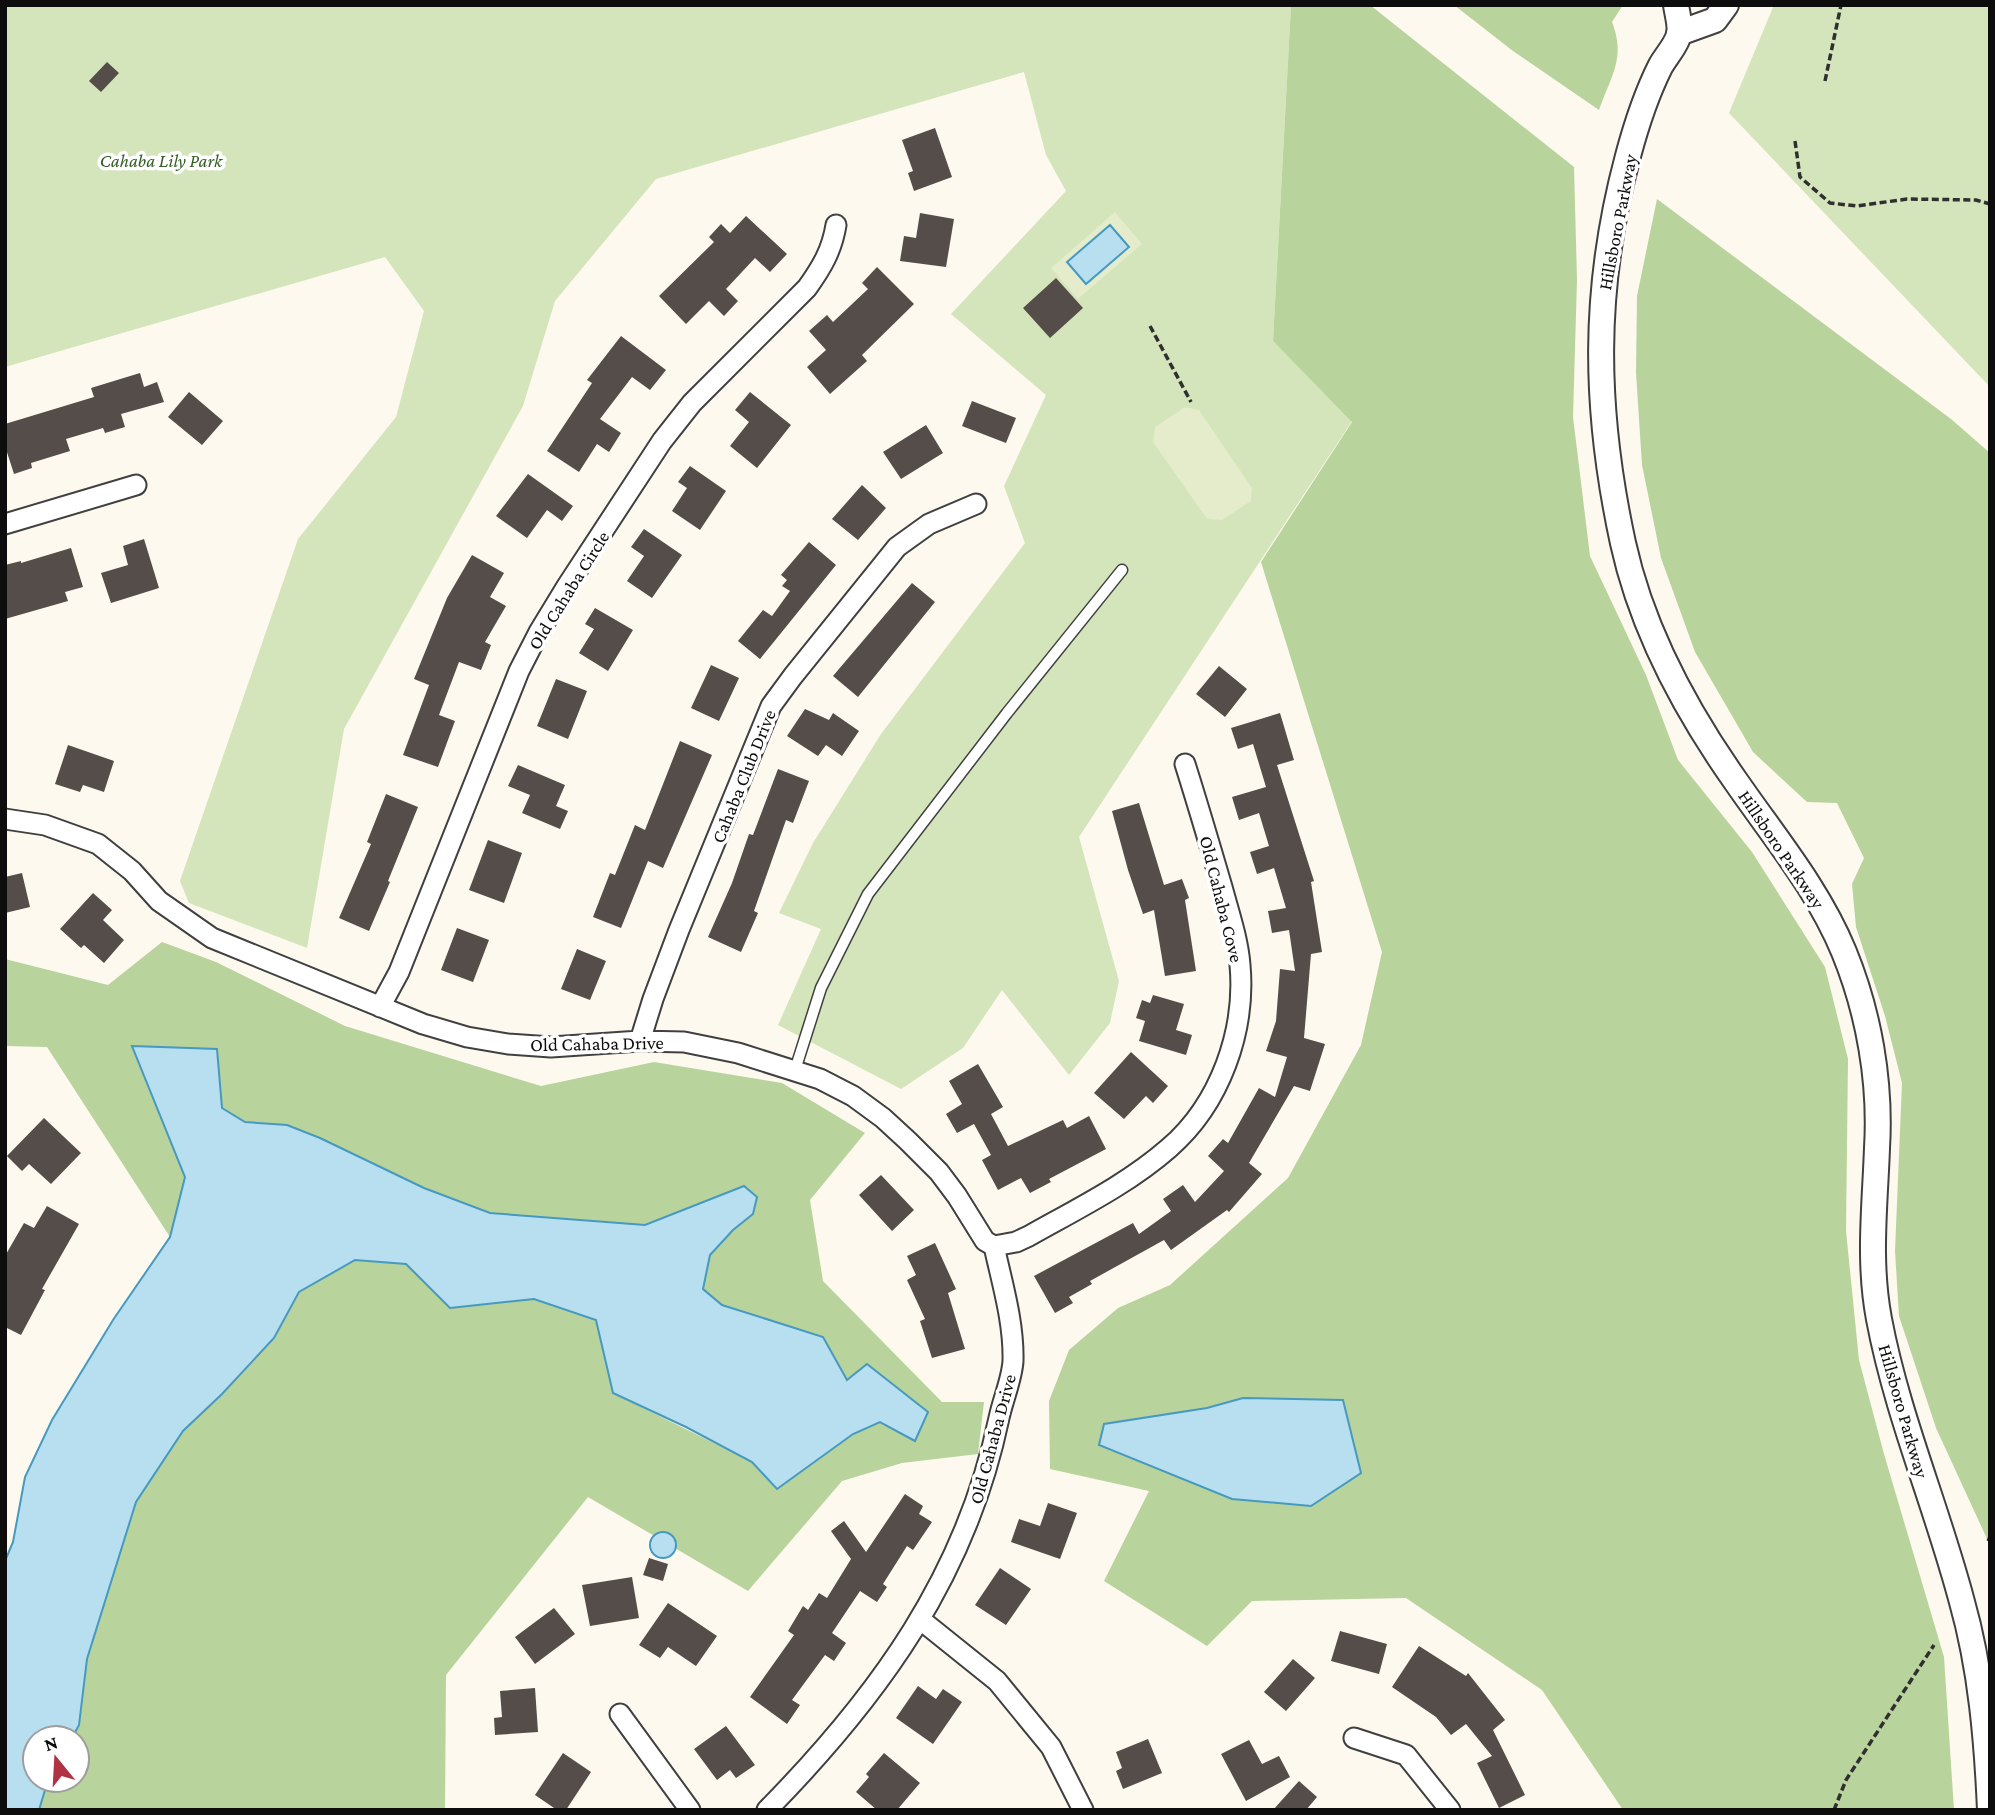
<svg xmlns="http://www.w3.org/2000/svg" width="1995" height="1815" viewBox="0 0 1995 1815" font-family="'Crimson Pro',serif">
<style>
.green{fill:#d4e4bb}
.forest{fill:#b9d39c}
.pitch{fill:#e4eccc}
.water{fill:#b8dff0;stroke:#4699bf;stroke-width:2}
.building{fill:#544d4a}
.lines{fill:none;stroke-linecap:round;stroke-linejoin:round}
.service-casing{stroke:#404040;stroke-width:13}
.minor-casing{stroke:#404040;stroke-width:23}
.tertiary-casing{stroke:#404040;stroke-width:28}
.path{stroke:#2f2f2f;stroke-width:3.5;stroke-dasharray:7 3.5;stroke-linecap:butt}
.service{stroke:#fff;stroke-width:10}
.minor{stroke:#fff;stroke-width:19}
.tertiary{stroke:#fff;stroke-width:24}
.labels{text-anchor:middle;stroke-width:7;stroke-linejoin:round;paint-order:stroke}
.park-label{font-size:19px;font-style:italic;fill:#345e24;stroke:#fff}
.street-label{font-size:19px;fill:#0d0d0d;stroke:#fff}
</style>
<rect width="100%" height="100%" fill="#fdf9ee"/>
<path class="green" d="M5 5H1291L1273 341 1352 421 1079 837 1119 981 1110 1023 1069 1075 1002 990 963 1048 901 1089 778 1025 821 929 779 913 813 843 881 734 1025 543 1004 486 1046 395 951 314 1066 191 1046 155 1024 72 656 179 555 301 523 406 344 729 307 948 189 903 180 881 298 539 396 417 424 311 385 257 5 367Z
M1774 5H1990V387L1729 113Z"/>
<path class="forest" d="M1291 5H1370L1574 167 1577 280 1573 417 1590 556 1646 675 1678 760 1752 852 1825 967 1848 1059 1846 1231 1859 1360 1884 1454 1944 1657 1954 1810H1623L1542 1690 1406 1598 1252 1601 1207 1646 1104 1581 1149 1491 1050 1469 1049 1401 1069 1350 1118 1308 1170 1285 1288 1178 1361 1045 1382 952 1261 562 1352 422 1273 341Z
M1454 5H1623L1612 22C1626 58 1611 76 1599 110L1513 51Z
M1657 199 1951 419 1990 453V1537L1988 1541 1936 1428 1899 1316 1895 1251 1902 1083 1885 1016 1856 927 1852 884 1864 858 1837 803 1807 802 1753 752 1695 652 1661 558 1642 465 1636 373 1637 296Z
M162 942 216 962 345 1026 541 1086 654 1062 782 1083 865 1133 810 1200 823 1281 942 1402H984L978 1454 902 1463 842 1481 748 1591 588 1497 446 1675 445 1810H39L48 1780H77V1738H72L79 1725 87 1659 136 1502 183 1431 274 1338 300 1292 355 1260 406 1264 450 1307 534 1299 596 1320 613 1393 752 1462 797 1475 853 1434 880 1422 847 1381 823 1337 722 1305 702 1289 710 1255 733 1230 753 1214 744 1186 645 1225 490 1213 424 1188 320 1138 287 1125 245 1122 221 1108 217 1049 132 1047 185 1176 170 1237 47 1047 5 1046V959L108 985Z"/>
<path class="pitch" d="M1115 212 1142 244 1078 299 1051 268Z
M1185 407 1199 410 1252 488 1251 501 1222 520 1207 519 1153 442 1155 427Z"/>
<path class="water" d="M1110 225 1129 247 1086 284 1067 262Z
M132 1046 217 1049 222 1108 245 1122 287 1125 320 1138 424 1188 490 1213 645 1225 744 1186 757 1197 753 1214 733 1230 710 1255 703 1289 722 1305 823 1337 847 1380 867 1364 928 1412 915 1441 880 1422 853 1434 777 1489 752 1462 686 1427 613 1393 596 1320 534 1299 450 1308 406 1264 355 1260 299 1292 274 1338 222 1394 183 1431 136 1502 87 1659 79 1725 72 1738H35V1780H48L39 1810H5V1561L13 1542 25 1477 52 1420 113 1320 170 1237 185 1177Z
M1243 1398 1343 1400 1361 1473 1311 1506 1232 1499 1099 1445 1104 1424 1207 1408Z
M650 1545a13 13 0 1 1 26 0a13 13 0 1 1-26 0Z"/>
<path class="building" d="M107 62 119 73 101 92 89 81Z
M935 128 952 177 914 191 908 173 913 171 902 140Z
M920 213 954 219 946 267 900 261 904 236 916 238Z
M746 216 787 254 770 272 755 258 726 289 738 301 724 316 709 301 686 324 659 296 714 242 709 237 721 224 730 233Z
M877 267 914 304 862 355 867 361 830 394 807 367 826 350 809 331 827 315 833 322 868 289 862 283Z
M1056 278 1083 308 1050 338 1023 308Z
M621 336 666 370 650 390 632 377 600 419 621 433 609 452 597 444 579 472 547 451 592 383 587 380Z
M140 373 144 387 157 382 164 402 121 414 125 427 105 433 103 428 66 439 70 451 31 463 32 468 14 474 5 446V424L94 397 91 388Z
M189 392 223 421 202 445 168 417Z
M750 392 791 425 757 468 730 446 749 422 735 410Z
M972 401 1016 418 1006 443 962 426Z
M926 425 943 453 901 479 883 452Z
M690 466 726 491 700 530 672 511 687 488 678 482Z
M528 474 573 506 562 521 547 510 527 538 496 516Z
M862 485 886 508 858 540 832 519Z
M644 529 682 555 652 598 627 581 644 556 631 547Z
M144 539 159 588 111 603 101 573 128 565 123 546Z
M809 542 836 565 760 659 738 641 763 610 772 616 790 591 782 586 787 580 781 575Z
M71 548 83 587 65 592 68 601 5 619V565L21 561V563Z
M472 555 504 573 490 597 506 606 485 642 491 645 481 670 459 662 439 715 455 721 438 767 403 755 429 685 414 679 447 598Z
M912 583 935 602 858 697 833 676Z
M595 608 633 630 608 671 579 653 594 629 585 624Z
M711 665 739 678 719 721 691 708Z
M1219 666 1247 689 1225 717 1196 694Z
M556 679 587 691 568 739 537 726Z
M805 709 829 720 833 713 859 731 842 756 826 745 818 756 787 736Z
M1280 713 1294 760 1277 765 1314 881 1311 882 1322 952 1311 954 1304 1038 1325 1044 1310 1091 1294 1086 1249 1163 1262 1174 1229 1212 1227 1210 1171 1250 1164 1240 1090 1281 1092 1284 1069 1297 1073 1303 1055 1313 1034 1276 1133 1223 1139 1234 1171 1211 1163 1199 1183 1185 1195 1202 1224 1171 1208 1156 1223 1139 1228 1143 1259 1088 1275 1097 1287 1057 1266 1051 1276 1021 1280 969 1295 971 1289 930 1272 933 1268 911 1286 908 1274 868 1257 874 1250 852 1269 846 1259 813 1239 820 1232 797 1266 787 1253 744 1238 749 1231 728Z
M680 741 712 755 663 868 648 861 621 928 593 917 610 873 615 875 635 825 645 830Z
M68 745 114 761 104 792 83 785 80 792 55 784Z
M518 765 565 785 556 806 568 811 560 829 522 813 530 795 508 786Z
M778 769 809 781 793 823 786 820 754 911 758 913 741 952 708 937 732 883 749 834 753 835Z
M386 794 418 807 388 881 390 882 369 931 339 918 371 844 367 842Z
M1139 803 1164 885 1182 879 1189 898 1185 900 1196 971 1165 976 1154 910 1143 914 1128 870 1112 811Z
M488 840 522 853 504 903 469 890Z
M22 873 30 907 5 913V877Z
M93 893 112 910 103 920 124 940 104 963 84 945 81 948 60 929Z
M457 928 489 940 473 982 441 970Z
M577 949 606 961 590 1000 561 989Z
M1153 995 1184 1004 1176 1030 1192 1035 1186 1055 1139 1041 1145 1021 1136 1018 1142 1000 1150 1003Z
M1131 1052 1168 1086 1153 1103 1146 1096 1124 1119 1094 1093Z
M978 1064 1003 1107 991 1114 1008 1146 1063 1120 1067 1128 1089 1116 1106 1149 1049 1179 1051 1182 1030 1193 1021 1178 998 1190 982 1160 991 1155 974 1124 957 1133 946 1114 962 1104 949 1081Z
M44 1118 81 1153 51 1184 29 1164 22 1171 7 1156Z
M881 1175 914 1210 892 1231 859 1195Z
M47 1206 79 1224 42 1289 45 1290 21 1335 5 1327V1256L24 1223 34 1228Z
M935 1243 956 1289 948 1293 965 1349 932 1358 920 1321 925 1319 907 1280 916 1275 907 1256Z
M905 1494 923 1506 919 1514 932 1522 913 1550 907 1546 883 1584 887 1587 877 1602 860 1591 832 1633 846 1643 834 1661 825 1655 792 1700 800 1705 787 1724 750 1697 794 1635 788 1631 803 1606 808 1610 819 1593 827 1598 851 1559 831 1531 844 1521 866 1552Z
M1048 1503 1077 1513 1060 1559 1011 1542 1019 1519 1040 1526Z
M649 1558 668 1564 663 1581 643 1575Z
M1000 1568 1031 1589 1006 1625 975 1605Z
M632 1577 639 1618 590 1626 582 1585Z
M668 1603 717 1636 696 1666 668 1647 660 1658 639 1645Z
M554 1608 575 1634 535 1664 515 1637Z
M1340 1631 1387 1644 1379 1674 1331 1661Z
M1419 1646 1466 1676 1468 1673 1505 1720 1493 1730 1525 1795 1499 1808 1477 1763 1492 1756 1466 1724 1451 1735 1436 1717 1392 1687Z
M1293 1659 1315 1678 1286 1711 1264 1692Z
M918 1686 936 1699 943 1689 962 1702 933 1744 896 1718Z
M535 1688 538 1732 495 1735 494 1718 502 1717 500 1691Z
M726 1726 755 1765 736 1778 730 1770 717 1780 694 1749Z
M1148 1739 1162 1773 1123 1789 1116 1771 1122 1768 1116 1752Z
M1249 1740 1262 1764 1279 1756 1290 1777 1246 1801 1221 1754Z
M563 1753 591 1772 566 1810H557L535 1795Z
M884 1753 920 1783 897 1810H877L856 1792 869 1777 866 1774Z
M1299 1781 1317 1797 1306 1810H1273Z"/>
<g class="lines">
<g class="service-casing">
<path id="service" d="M795 1070 821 988 868 894 1007 713 1122 570"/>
</g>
<g class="minor-casing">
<path id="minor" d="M5 524 136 485
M5 819 45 825 98 844 132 871 159 901 212 938 423 1024 467 1037 508 1044 551 1047 640 1041 684 1042 738 1053 820 1079 853 1096 883 1118 908 1141 939 1172 957 1196 985 1241 994 1246C1002 1283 1014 1322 1013 1361 1012 1379 1003 1399 999 1418 966 1576 879 1696 767 1810
M380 1007 399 972 519 671 539 632 567 586 662 441 692 403 807 288C822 267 832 250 836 225
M640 1041 653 999 679 930 771 706 793 676 897 547 929 524 976 504
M994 1246 1016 1242 1029 1236C1077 1209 1128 1184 1169 1148 1220 1104 1246 1031 1240 965 1238 939 1229 913 1222 887 1210 846 1198 805 1185 764
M921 1620 997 1681 1051 1747 1083 1810
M620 1714 690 1810
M1354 1738 1406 1755 1450 1810"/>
</g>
<g class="tertiary-casing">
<path id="tertiary" d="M1676 5C1677 13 1681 26 1679 34 1677 45 1665 57 1660 67 1646 95 1636 126 1628 156 1592 290 1594 409 1623 543 1642 630 1686 711 1737 783 1775 838 1818 889 1844 952 1869 1013 1881 1082 1877 1148 1875 1205 1868 1261 1879 1319 1897 1415 1937 1507 1962 1602 1981 1669 1987 1741 1990 1810
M1679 33 1715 20 1726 5"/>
</g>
<path class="path" d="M1825 81 1841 5
M1795 141 1800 177 1830 203 1857 206 1907 199 1976 200 1990 204
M1150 326 1191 402
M1988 1541 1990 1537
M1834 1810 1846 1780 1934 1645"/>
<use href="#service" class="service"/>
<use href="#minor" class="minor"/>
<use href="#tertiary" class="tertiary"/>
</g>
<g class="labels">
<g class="park-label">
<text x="161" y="167">Cahaba Lily Park</text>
</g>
<g class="street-label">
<text transform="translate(1617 222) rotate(-79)" y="7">Hillsboro Parkway</text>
<text transform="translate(568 590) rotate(-58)" y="7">Old Cahaba Circle</text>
<text transform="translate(743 776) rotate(-68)" y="7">Cahaba Club Drive</text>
<text transform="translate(1782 849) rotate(56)" y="7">Hillsboro Parkway</text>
<text transform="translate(1222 899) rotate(76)" y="7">Old Cahaba Cove</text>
<text transform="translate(597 1043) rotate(-1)" y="7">Old Cahaba Drive</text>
<text transform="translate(1904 1411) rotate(74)" y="7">Hillsboro Parkway</text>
<text transform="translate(992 1439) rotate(-75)" y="7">Old Cahaba Drive</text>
</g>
</g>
<rect width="1995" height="1815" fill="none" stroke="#0d0d0d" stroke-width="14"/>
<g transform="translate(56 1759) rotate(342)"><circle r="33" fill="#ffffff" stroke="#9e9e9e" stroke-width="2"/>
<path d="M0-5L12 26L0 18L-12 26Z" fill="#af3343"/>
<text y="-10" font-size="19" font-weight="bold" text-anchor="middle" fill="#0d0d0d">N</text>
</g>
</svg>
